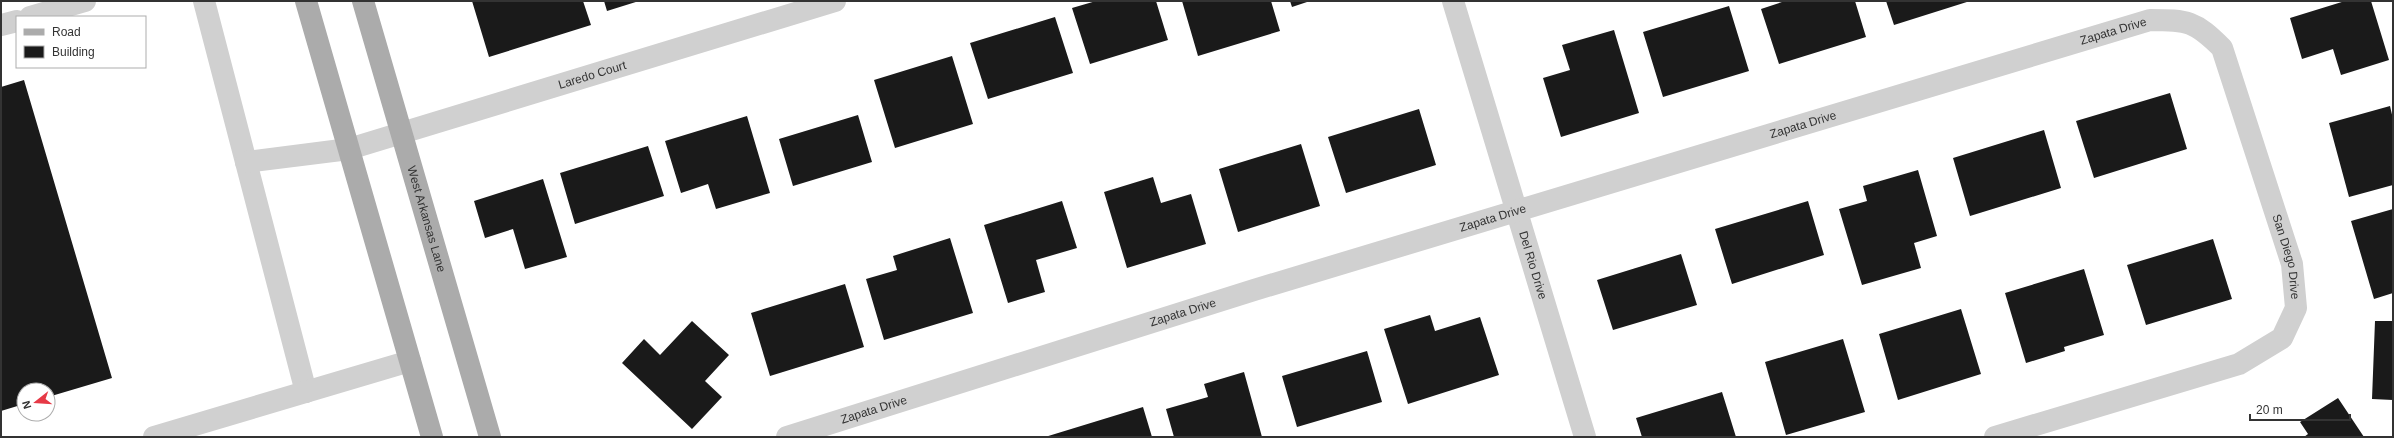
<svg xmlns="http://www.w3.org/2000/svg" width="2394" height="438" viewBox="0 0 2394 438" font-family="Helvetica,sans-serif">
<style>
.building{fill:#1a1a1a}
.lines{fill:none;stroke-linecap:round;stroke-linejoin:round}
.minor{stroke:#d0d0d0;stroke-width:22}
.major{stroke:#ababab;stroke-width:22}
.labels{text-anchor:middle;stroke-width:4;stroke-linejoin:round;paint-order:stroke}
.street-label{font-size:12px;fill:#333;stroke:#fff}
</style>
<rect width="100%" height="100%" fill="#fff"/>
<path class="building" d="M472 1H583L591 25 489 57Z
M604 1H639L607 11Z
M1096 1H1156L1168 40 1090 64 1072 8Z
M1182 1H1271L1280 31 1198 56Z
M1290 1H1310L1292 7Z
M1785 1H1855L1866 37 1779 64 1761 9Z
M1886 1H1970L1894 25Z
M2345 1H2371L2389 60 2341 75 2333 49 2302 59 2290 18Z
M1729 6 1749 71 1663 97 1643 32Z
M1055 17 1073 73 988 99 970 43Z
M1614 30 1639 113 1561 137 1543 78 1570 70 1562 45Z
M952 56 973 124 895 148 874 80Z
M24 80 112 378 48 397V390H24V404L1 411V87Z
M2170 93 2187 149 2094 178 2076 121Z
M2390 106 2393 119V185L2349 197 2329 123Z
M1419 109 1436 165 1346 193 1328 137Z
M858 115 872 162 793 186 779 139Z
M747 116 770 193 716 209 708 184 681 193 665 141Z
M2044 130 2061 188 1970 216 1953 158Z
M1301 144 1320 206 1238 232 1219 169Z
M648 146 664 196 575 224 560 173Z
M1918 170 1937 236 1914 243 1921 268 1862 285 1839 209 1867 201 1863 186Z
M1153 177 1161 203 1191 194 1206 244 1127 268 1104 192Z
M543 179 567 257 525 269 513 229 485 238 474 201Z
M1062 201 1077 248 1036 260 1045 292 1008 303 984 225Z
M1808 201 1824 255 1732 284 1715 229Z
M2393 209V293L2374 299 2351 221Z
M950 238 973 313 884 340 866 279 897 270 893 256Z
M2213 239 2232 299 2146 325 2127 265Z
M1681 254 1697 305 1613 330 1597 280Z
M2084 269 2104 335 2064 347 2065 351 2026 363 2005 293Z
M845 284 864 347 770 376 751 313Z
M1961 309 1981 374 1898 400 1879 334Z
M1430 315 1435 331 1480 317 1499 375 1408 404 1384 329Z
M692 321 729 355 705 381 722 397 692 429 622 363 644 339 660 355Z
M2375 321H2393V400L2372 399Z
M1843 339 1865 412 1786 435 1765 362Z
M1367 351 1382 402 1297 427 1282 376Z
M1244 372 1262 437H1174L1166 409 1208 397 1204 384Z
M1722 392 1736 437H1642L1636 418Z
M2338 398 2364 437H2304L2308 434 2300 422Z
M1143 407 1152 437H1045Z"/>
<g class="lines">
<g class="minor">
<path d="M204 1 306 392"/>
<path id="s1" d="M1453 1 1585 437"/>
<path d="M30 17 85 1"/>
<path d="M1 25 17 21"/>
<path id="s2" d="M246 162 349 149 835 1"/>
<path d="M154 437 410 361"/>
<path id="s3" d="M787 437 1254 290 2150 20C2188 20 2195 21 2222 48L2292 264 2296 308 2282 338 2239 364 1995 437"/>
</g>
<g class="major">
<path d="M306 1 432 437"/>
<path id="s4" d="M363 1 490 437"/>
</g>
</g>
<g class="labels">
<g class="street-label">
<text dy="4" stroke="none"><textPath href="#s3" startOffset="1387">Zapata Drive</textPath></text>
<text dy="4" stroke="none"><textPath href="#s2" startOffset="358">Laredo Court</textPath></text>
<text dy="4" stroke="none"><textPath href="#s3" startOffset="1063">Zapata Drive</textPath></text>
<text dy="4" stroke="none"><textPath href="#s4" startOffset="227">West Arkansas Lane</textPath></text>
<text dy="4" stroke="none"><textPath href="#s3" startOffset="739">Zapata Drive</textPath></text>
<text dy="4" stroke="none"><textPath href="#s3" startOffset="1725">San Diego Drive</textPath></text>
<text dy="4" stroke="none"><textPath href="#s1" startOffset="276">Del Rio Drive</textPath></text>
<text dy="4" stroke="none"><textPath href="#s3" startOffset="415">Zapata Drive</textPath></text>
<text dy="4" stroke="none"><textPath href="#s3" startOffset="91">Zapata Drive</textPath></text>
</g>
</g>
<rect width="2394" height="438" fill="none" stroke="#333333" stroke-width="4"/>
<rect x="16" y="16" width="130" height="52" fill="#ffffff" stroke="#adadad"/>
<rect x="24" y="29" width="20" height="6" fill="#ababab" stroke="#adadad"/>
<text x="52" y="36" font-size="12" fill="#333333">Road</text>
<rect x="24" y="46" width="20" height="12" fill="#1a1a1a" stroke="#adadad"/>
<text x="52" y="56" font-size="12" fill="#333333">Building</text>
<g transform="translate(36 402) rotate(253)"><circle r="19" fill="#ffffff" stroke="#adadad"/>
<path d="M0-3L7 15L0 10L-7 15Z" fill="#e63946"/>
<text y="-6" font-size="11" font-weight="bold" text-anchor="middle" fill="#333333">N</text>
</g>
<path d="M2250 414v6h100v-6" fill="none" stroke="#333333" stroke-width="2"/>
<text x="2256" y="414" font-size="12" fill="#333333" stroke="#ffffff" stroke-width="3" paint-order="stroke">20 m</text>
</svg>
